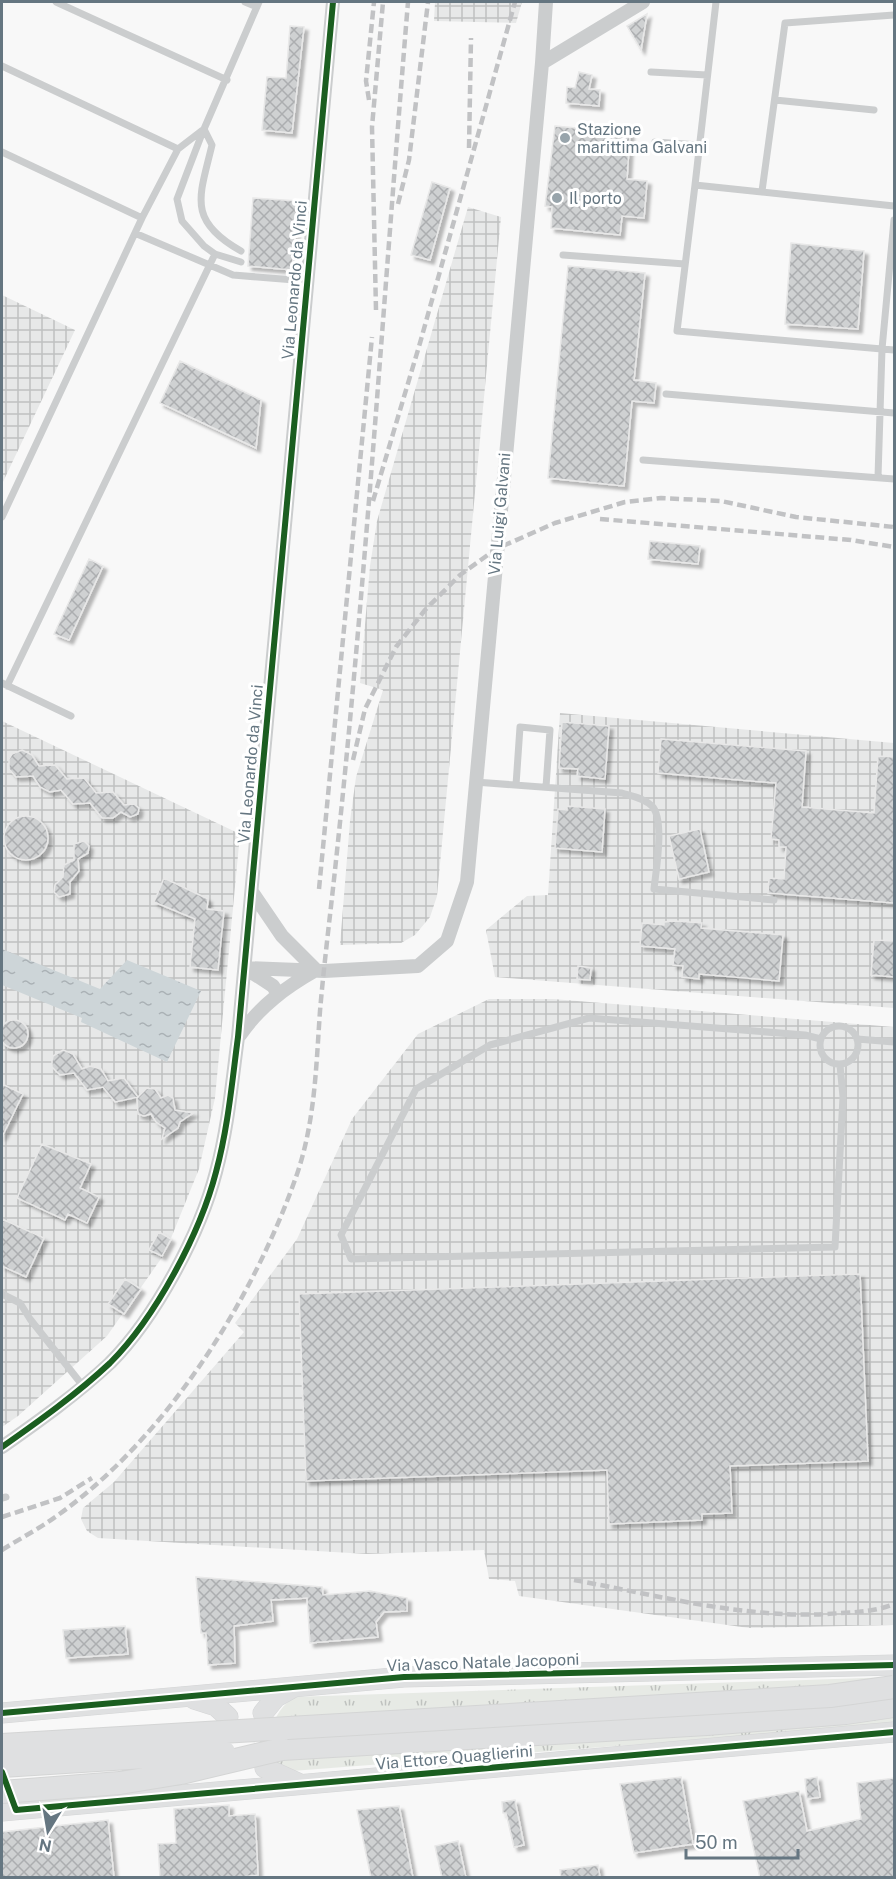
<svg xmlns="http://www.w3.org/2000/svg" width="896" height="1879" viewBox="0 0 896 1879" font-family="'Public Sans',sans-serif">
<style>
.industrial{fill:url(#industrial-grid)}
.grass{fill:url(#grass-tufts)}
.water{fill:url(#water-ripples)}
.building{fill:url(#building-cross-hatch);stroke:#e8e8e8;stroke-width:1.5;filter:url(#shadow)}
.lines{fill:none;stroke-linecap:round;stroke-linejoin:round}
.secondary-casing{stroke:#d4d5d6;stroke-width:21}
.trunk-casing{stroke:#d4d5d5;stroke-width:24}
.service{stroke:#cbcdce;stroke-width:7}
.minor{stroke:#cbcdce;stroke-width:14}
.secondary{stroke:#dfe0e1;stroke-width:20}
.trunk{stroke:#dfe0e1;stroke-width:22}
.rail{stroke:#c1c2c4;stroke-width:4.5;stroke-dasharray:9 4.5;stroke-linecap:butt}
.trunk-bridge-casing{stroke:#d4d5d5;stroke-width:24;stroke-linecap:butt}
.trunk-bridge{stroke:#dfe0e1;stroke-width:22}
.cycleway-casing{stroke:#fff;stroke-width:10}
.cycleway{stroke:#1b5e20;stroke-width:6}
.poi-dot{fill:#98a4ab;stroke:#fff;stroke-width:2}
.labels{text-anchor:middle;stroke-width:6;stroke-linejoin:round;paint-order:stroke}
.poi-label{font-size:16px;fill:#657681;stroke:#fff;text-anchor:start}
.street-label{font-size:16px;fill:#657681;stroke:#fff}
</style>
<defs>
<pattern id="industrial-grid" width="8" height="8" patternUnits="userSpaceOnUse" patternTransform="scale(1.5)"><rect width="8" height="8" fill="#e7e8e8"/><path d="M0 4h8M4 0v8" fill="none" stroke="#bfc1c1"/></pattern>
<pattern id="grass-tufts" width="24" height="20" patternUnits="userSpaceOnUse" patternTransform="scale(1.5)"><rect width="24" height="20" fill="#e7eae5"/><path d="M3 7l-1-3M5 7V3M7 7l1-3M15 17l-1-3M17 17v-4M19 17l1-3" fill="none" stroke="#bfc2bf"/></pattern>
<pattern id="water-ripples" width="26" height="14" patternUnits="userSpaceOnUse" patternTransform="scale(1.5)"><rect width="26" height="14" fill="#cdd5d8"/><path d="M2 4q2-2 4 0t4 0M15 11q2-2 4 0t4 0" fill="none" stroke="#aab1b5"/></pattern>
<pattern id="building-cross-hatch" width="8" height="8" patternUnits="userSpaceOnUse" patternTransform="scale(1.5)"><rect width="8" height="8" fill="#cfd1d2"/><path d="M0 0l8 8M0 8l8-8" fill="none" stroke="#acaeb0"/></pattern>
<filter id="shadow"><feDropShadow dx="4" dy="4" stdDeviation="1.5" flood-color="#0004"/></filter>
</defs>
<rect width="100%" height="100%" fill="#f8f8f8"/>
<path class="industrial" d="M435 2H522L516 23 434 21Z
M468 207 501 217 437 896 430 917 415 935 401 943 340 945 350 821 356 777 383 690 360 683 370 566 377 521Z
M2 295 75 330 2 484Z
M560 713 894 743V1008L495 977 486 930 527 896 548 895Z
M2 721 240 834 215 1098 199 1169 165 1253 107 1336 18 1416 2 1427Z
M489 999H553L894 1027V1625L749 1628 519 1596 515 1581 489 1579 484 1550 367 1554 98 1538 87 1531 81 1519 83 1508 114 1482 244 1332 235 1323 297 1239 352 1119 418 1034Z"/>
<path class="grass" d="M894 1677V1723L876 1726 292 1771 277 1763C269 1733 269 1718 293 1697Z"/>
<path class="water" d="M2 949 100 989 127 960 201 991 167 1062 81 1022 82 1018 2 985Z"/>
<path class="building" d="M647 14 641 50 627 26Z
M290 26 304 27 292 133 262 130 267 77 286 78Z
M579 72 592 75 589 89 600 90 599 106 566 103 567 87 575 88Z
M555 126 630 133 627 179 647 181 644 218 622 216 620 235 551 228 552 207 545 206Z
M432 182 450 188 430 260 411 255Z
M253 198 298 201 292 270 248 266Z
M791 243 864 251 858 329 785 324Z
M568 266 645 273 634 380 656 383 654 403 632 401 624 486 548 478Z
M180 361 261 400 256 448 160 403Z
M650 541 700 546 698 564 648 559Z
M89 559 103 566 69 640 54 634Z
M562 722 609 726 605 779 577 776 578 769 559 768Z
M661 739 806 751 802 807 874 813 878 756 894 757V903L768 893 769 878 784 879 786 847H779V840L771 839 776 783 658 773Z
M22 750 32 755 39 766 55 765 67 779 84 778 96 793 113 792 124 805 134 804 139 808 138 814 130 817 121 812 113 818H102L90 803 73 804 61 790 50 792 40 787 33 776 16 777 9 769V759L12 754Z
M567 806 605 809 602 852 555 848 558 809 567 810Z
M4 838a22 22 0 1 1 44 0a22 22 0 1 1-44 0Z
M700 829 709 872 679 879 669 836Z
M84 841 89 846 88 853 78 859 79 871 70 882V894L59 897 54 892 55 885 63 877 64 865 74 860V844Z
M164 878 208 899 207 909 224 911 218 970 190 967 195 919 154 902Z
M675 921 702 923 701 928 783 935 779 981 699 974V979L682 977 683 966 673 965 675 949 640 946 642 923 664 925V922Z
M874 940 894 941V977L871 975Z
M578 966 591 968 590 980 577 979Z
M0 1034a14 14 0 1 1 28 0a14 14 0 1 1-28 0Z
M63 1050 73 1054 82 1069 90 1066 101 1069 108 1081 124 1078 138 1097 115 1102 103 1087 87 1090 74 1073 60 1075 52 1067V1061L53 1056Z
M2 1084 23 1094 2 1137Z
M147 1088 155 1089 161 1098 168 1095 173 1098 175 1110 193 1113 180 1122 178 1128 162 1139 165 1128 156 1122 151 1114 144 1116 138 1114 137 1098Z
M42 1144 91 1164 80 1188 99 1197 87 1223 68 1214 65 1220 17 1198Z
M2 1219 44 1238 26 1277 2 1266Z
M159 1232 171 1239 162 1256 149 1250Z
M860 1274 868 1461 730 1466 732 1513 702 1514V1520L609 1524 607 1470 306 1481 299 1294Z
M125 1279 141 1289 124 1314 108 1304Z
M196 1577 322 1587 323 1595 370 1591 407 1598V1611L384 1612 376 1622 378 1637 310 1643 307 1598 271 1600 273 1621 234 1626 235 1663 208 1665 206 1633H201Z
M125 1626 128 1654 66 1658 63 1630Z
M681 1777 693 1844 634 1853 620 1784Z
M817 1777 820 1797 807 1799 805 1779Z
M894 1778V1878H760L743 1801 799 1791 807 1831 861 1819 857 1783Z
M515 1800 524 1845 514 1847 506 1813H503L502 1802Z
M229 1805V1816L255 1814 258 1875 234 1878H160L158 1844 176 1843 174 1809Z
M399 1806 413 1878H371L357 1810Z
M108 1820 114 1878H2V1832Z
M458 1841 466 1878H442L435 1846Z
M598 1865 600 1878H561L560 1870Z"/>
<g class="lines">
<g class="secondary-casing">
<path id="secondary" d="M194 1699 216 1706 228 1717
M2 1713 404 1677 894 1665
M263 1713 276 1697 292 1688
M265 1768 298 1783
M2 1811 894 1732"/>
</g>
<g class="trunk-casing">
<path id="trunk" d="M282 1749 707 1724 846 1713 894 1706"/>
</g>
<path class="service" d="M56 2 227 80
M245 2 257 7
M2 66 178 149
M651 72 707 75
M775 100 874 110
M204 129 212 145C200 196 186 220 241 251
M203 131 177 199 182 221 204 246 215 254 241 262
M655 142 699 145
M2 152 142 218
M695 185 716 2
M762 191 785 23 894 15
M894 206 695 185 677 331 882 349 894 220
M137 234 233 275 307 281
M563 255 685 264
M666 394 894 413
M643 460 894 479
M878 477 882 349 894 350
M2 517 142 218 178 149 204 129 259 2
M2 683 71 716
M7 686 215 254
M475 782 622 793C632 796 644 798 652 806 665 820 656 870 654 889L774 900
M516 785 520 727 550 730 546 787
M820 1045a19 19 0 1 1 38 0a19 19 0 1 1-38 0Z
M821 1039 805 1035 589 1018 490 1045 416 1089 341 1235 351 1259 835 1247 843 1097 840 1065
M857 1039 894 1042
M2 1294 20 1303 30 1319 83 1386
M2 1498 6 1497"/>
<path class="minor" d="M542 63 546 2
M252 892 282 936 316 970
M245 968 324 971 418 966 447 941 467 882 542 63 643 2
M245 968 273 986 278 994
M240 1035C260 1006 286 987 316 970
M2 1447C39 1421 77 1394 110 1363 155 1318 200 1234 216 1172 228 1128 232 1082 238 1037L333 2"/>
<use href="#secondary" class="secondary"/>
<use href="#trunk" class="trunk"/>
<path class="rail" d="M369 100 366 81 374 2
M469 148 471 38
M398 204 409 160 428 2
M376 310 372 127 383 2
M373 501 420 343 515 2
M600 519 851 540 894 547
M353 760 365 709 396 647 425 610 460 575 496 549 555 523 625 502 661 498 721 501 796 517 894 527
M319 889 372 337
M2 1517 60 1498 92 1478
M2 1550C16 1541 31 1533 45 1524 160 1448 251 1305 296 1177 315 1123 316 1068 320 1011 324 964 330 917 335 870 366 581 384 291 408 2
M574 1580C662 1596 751 1621 841 1613 860 1612 877 1611 894 1604"/>
<g class="trunk-bridge-casing">
<path id="trunk-bridge" d="M2 1745 830 1696 894 1687
M2 1766 224 1752
M2 1792 120 1783 181 1773 282 1749"/>
</g>
<use href="#trunk-bridge" class="trunk-bridge"/>
<g class="cycleway-casing">
<path id="cycleway" d="M2 1447C39 1421 77 1394 110 1363 155 1318 200 1234 216 1172 228 1128 232 1082 238 1037L333 2
M2 1713 404 1677 894 1665
M2 1772 16 1810 894 1732"/>
</g>
<use href="#cycleway" class="cycleway"/>
</g>
<g class="poi-dot">
<circle cx="565" cy="138" r="6"/>
<circle cx="557" cy="198" r="6"/>
</g>
<g class="labels">
<g class="poi-label">
<text x="577" y="135">Stazione<tspan x="577" dy="18">marittima Galvani</tspan></text>
<text x="569" y="204">Il porto</text>
</g>
<g class="street-label">
<text transform="translate(294 280) rotate(-85)" y="6">Via Leonardo da Vinci</text>
<text transform="translate(499 514) rotate(-85)" y="6">Via Luigi Galvani</text>
<text transform="translate(250 764) rotate(-85)" y="6">Via Leonardo da Vinci</text>
<text transform="translate(483 1662) rotate(-2)" y="6">Via Vasco Natale Jacoponi</text>
<text transform="translate(454 1757) rotate(-5)" y="6">Via Ettore Quaglierini</text>
</g>
</g>
<rect width="896" height="1879" fill="none" stroke="#657681" stroke-width="6"/>
<g transform="translate(48 1831) rotate(191)" stroke="#ffffff" stroke-width="4.5" paint-order="stroke">
<path d="M0-4.5L10 22L0 15L-10 22Z" fill="#657681"/>
<text y="-9" font-size="16" font-weight="bold" text-anchor="middle" fill="#657681">N</text>
</g>
<path d="M686 1849v9h112v-9" fill="none" stroke="#657681" stroke-width="3"/>
<text x="695" y="1849" font-size="18" fill="#657681" stroke="#ffffff" stroke-width="4.5" paint-order="stroke">50 m</text>
</svg>
